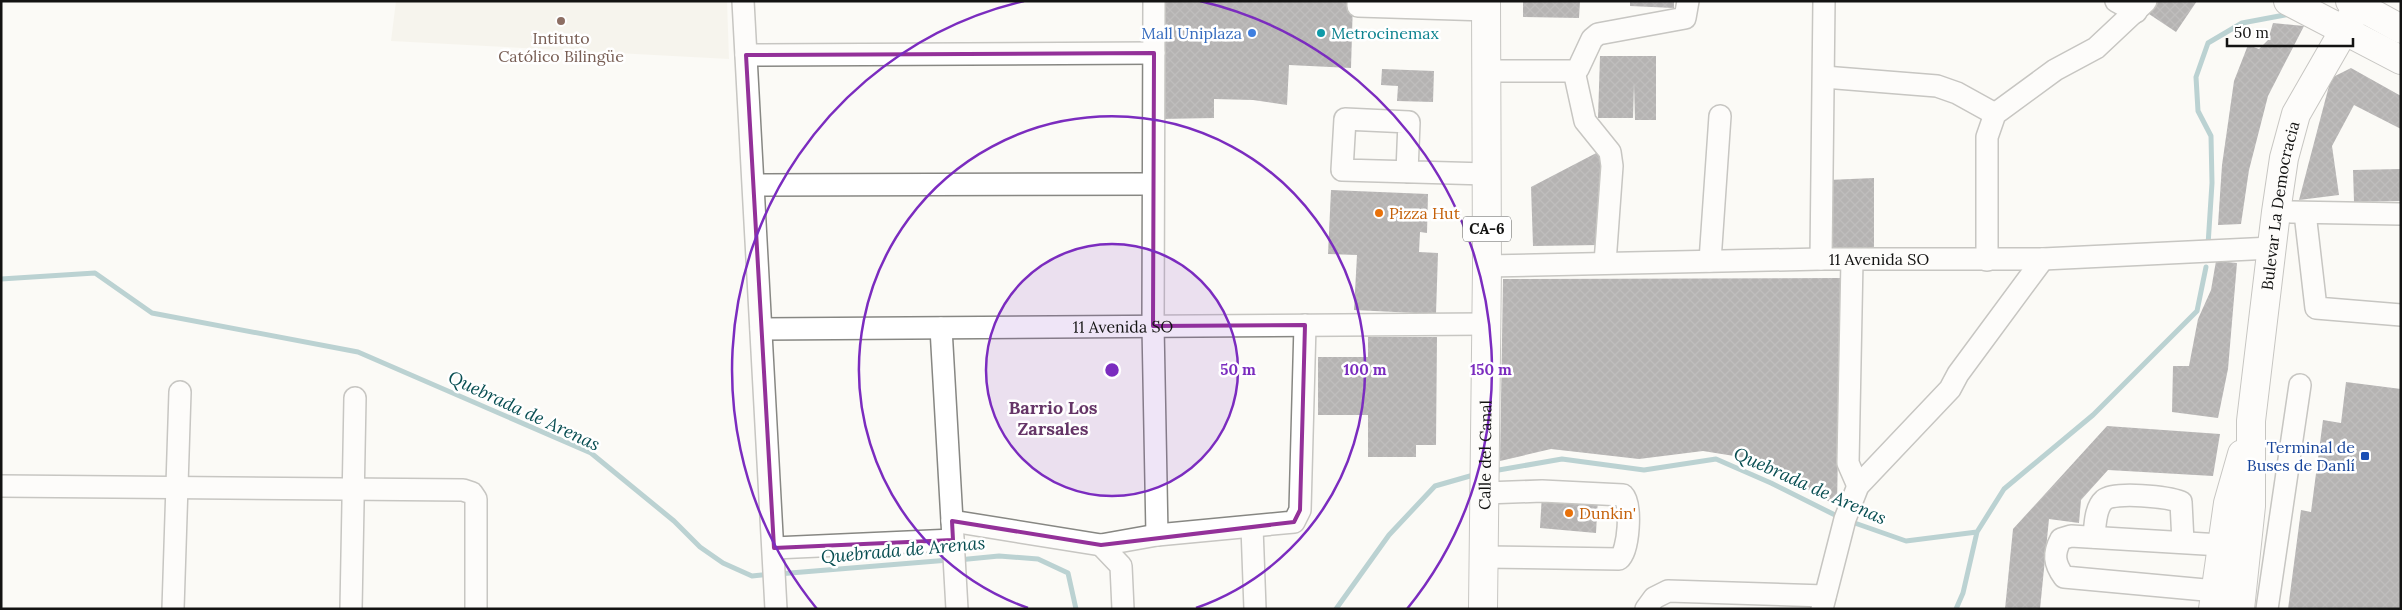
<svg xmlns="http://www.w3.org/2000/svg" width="2402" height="610" viewBox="0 0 2402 610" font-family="Lora,serif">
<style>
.built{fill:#f0eee2}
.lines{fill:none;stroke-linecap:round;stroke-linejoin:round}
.stream{stroke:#6ea2a7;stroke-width:5}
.building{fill:url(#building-cross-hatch)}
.minor-casing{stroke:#878783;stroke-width:24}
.major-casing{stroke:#878783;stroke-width:30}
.highway-casing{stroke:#878783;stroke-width:30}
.minor{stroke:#fff;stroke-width:21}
.major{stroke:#fff;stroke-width:28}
.highway{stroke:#fff;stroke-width:28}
.marked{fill:none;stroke:#933199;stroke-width:4;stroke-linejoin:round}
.ring{fill:none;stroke:#7b2cbf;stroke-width:2.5}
.education-dot{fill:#8d6e63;stroke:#fff;stroke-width:2}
.shop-dot{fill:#3f7fe0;stroke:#fff;stroke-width:2}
.culture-dot{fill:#0f9aa8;stroke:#fff;stroke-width:2}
.food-dot{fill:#e8710a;stroke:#fff;stroke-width:2}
.transit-dot{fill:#1a4fb4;stroke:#fff;stroke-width:2}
.labels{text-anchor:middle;stroke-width:5;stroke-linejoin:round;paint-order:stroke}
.shield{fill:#fff;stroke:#5a5a59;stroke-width:1}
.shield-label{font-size:15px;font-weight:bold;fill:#131312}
.shop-label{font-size:16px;fill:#366cbe;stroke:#fff;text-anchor:end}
.culture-label{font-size:16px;fill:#0d838f;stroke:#fff;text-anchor:start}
.education-label{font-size:16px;fill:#785e54;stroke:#fff}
.street-label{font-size:16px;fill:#131312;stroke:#fff}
.food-label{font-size:16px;fill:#c56008;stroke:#fff;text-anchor:start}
.transit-label{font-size:16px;fill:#164399;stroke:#fff;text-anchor:end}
.neighbourhood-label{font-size:18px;font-weight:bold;fill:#653567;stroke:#fff}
.water-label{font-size:18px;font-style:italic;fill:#084e52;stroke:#fff}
.centre{fill:#7b2cbf;stroke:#fff;stroke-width:2.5}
.ring-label{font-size:15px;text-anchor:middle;font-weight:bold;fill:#7b2cbf;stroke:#fff;stroke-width:5;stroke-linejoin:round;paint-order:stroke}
</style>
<defs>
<pattern id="building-cross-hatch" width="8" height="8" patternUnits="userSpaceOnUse" patternTransform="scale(1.25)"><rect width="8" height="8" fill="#5f5e61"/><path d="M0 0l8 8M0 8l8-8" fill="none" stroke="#757477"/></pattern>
</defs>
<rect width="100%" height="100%" fill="#fbfaf6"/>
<path class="built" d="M396 1H727L729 59 391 41Z"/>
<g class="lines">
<path class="stream" d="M2208 245 2212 183 2211 136 2198 111 2196 77 2208 43 2242 23 2290 14
M1 279 95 273 152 313 358 352 591 453 674 521 700 547 723 563 752 576 770 574
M1493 471 1562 459 1644 470 1716 459 1771 483 1841 518
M1849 521 1906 541 1977 532
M958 560 999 556 1038 559 1068 573 1076 609
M778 574 949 560
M1336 609 1389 535 1435 486 1477 474
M1956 609 1963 593 1977 532 2004 489 2093 415 2197 311 2206 267"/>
</g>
<path class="building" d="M1159 1H1353L1351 68 1289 65 1287 105 1253 100 1214 99V118L1160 119Z
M1523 1H1580L1579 18 1523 17Z
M1630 1H1674V8L1630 6Z
M2158 1H2197L2176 32 2149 14Z
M2273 23 2304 26 2268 96 2249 170 2241 224 2218 225 2222 165 2234 81 2248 45 2259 49 2268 40Z
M1600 56H1656V120H1635L1634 83 1633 118H1598Z
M2351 68 2401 96V129L2354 105 2332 146 2339 195 2299 200 2331 78Z
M1382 69 1434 71 1433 102 1397 101 1398 86 1381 85Z
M1602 150 1600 245 1533 246 1531 187Z
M2401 169V201L2354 202 2353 170Z
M1874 178V249H1830L1828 180Z
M1331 190 1428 194 1427 233 1420 232 1419 252 1438 253 1436 314 1354 310 1357 255 1328 254Z
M2216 261 2237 263 2228 369 2218 418 2172 412 2173 366H2189L2198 319 2211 290Z
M1841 278 1837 506 1753 459 1703 451 1639 459 1551 449 1500 461 1503 279Z
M1368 337H1437L1436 445H1416V457H1368V415H1318V357H1368Z
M2346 382 2401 389V609H2288L2301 510 2311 512 2323 420 2341 423Z
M2107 426 2220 434 2213 476 2108 470 2081 500 2079 523 2049 519 2040 609H2005L2013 529Z
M1542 494 1598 498 1596 533 1540 528Z"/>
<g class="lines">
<g class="minor-casing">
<g id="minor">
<path d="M743 1 776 609"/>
<path d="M1154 1 1153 326 1157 535"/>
<path d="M1358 1V6L1487 10"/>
<path d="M2116 1 2136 12"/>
<path d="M746 55 1154 53"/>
<path d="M1487 71H1574L1578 69 1592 39 1598 34 1685 18 1688 1"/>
<path d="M1574 71 1585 121 1610 152 1612 166 1605 263"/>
<path d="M1824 77 1937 86 1957 93 1995 114"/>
<path d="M1407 172 1409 122 1345 119 1342 170 1487 174"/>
<path d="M754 185 1153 184"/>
<path d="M2291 212 2401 214"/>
<path d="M2305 213 2316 308 2401 315"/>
<path d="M1821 259 1824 1"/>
<path d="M1852 260 1848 463 1858 486"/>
<path d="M1987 260V137L1995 114 2055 70 2096 48 2146 1"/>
<path d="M1710 261 1720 116"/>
<path id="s1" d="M1487 266 1821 259H2043L2272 248"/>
<path d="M941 328 957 609"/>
<path id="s2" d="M761 329 1485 324"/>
<path d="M1 486 463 490 472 493 476 499V609"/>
<path d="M952 521 1101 545 1157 535 1294 522 1300 510 1305 325"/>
<path d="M1252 527 1255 609"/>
<path d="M2094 537C2095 526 2095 508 2104 500 2115 491 2168 497 2181 502L2183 542"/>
<path d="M1101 545 1121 566 1123 609"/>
<path d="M774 548 953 540"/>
<path d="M1484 557 1619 559C1629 551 1632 504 1623 495L1542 491 1485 493"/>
<path d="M2216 591 2064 577C2054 563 2053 554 2061 539L2071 536 2221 545"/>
<path d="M173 609 180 392"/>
<path d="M351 609 355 398"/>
<path d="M1646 609 1654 598 1668 591 1825 596"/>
<path d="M1822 609 1845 519 1858 486 1950 389 1958 374 2043 259"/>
<path d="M2267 609 2300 385"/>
</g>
</g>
<g class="major-casing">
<g id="major">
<path d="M2288 1 2401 60"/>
<path d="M2350 1 2401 29"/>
<path d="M2213 609 2228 503 2242 454"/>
<path id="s3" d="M2240 609 2251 506V421L2276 212 2284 158 2296 114 2358 6"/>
</g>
</g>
<g class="highway-casing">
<g id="highway">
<path id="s4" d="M1483 609 1487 266 1486 1"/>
</g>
</g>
<use href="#minor" class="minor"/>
<use href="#major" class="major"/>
<use href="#highway" class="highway"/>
</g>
<path d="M0 0H2402V610H0ZM1154 53 1153 326 1305 325 1300 510 1294 522 1101 545 952 521 953 540 774 548 746 55Z" fill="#fbfaf6" fill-opacity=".55" fill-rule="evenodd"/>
<path class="marked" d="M1154 53 1153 326 1305 325 1300 510 1294 522 1101 545 952 521 953 540 774 548 746 55Z"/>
<circle cx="1112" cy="370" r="126" fill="#7b2cbf" fill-opacity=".12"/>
<g class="ring">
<circle cx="1112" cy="370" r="126"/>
<path d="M1028 608A253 253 0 1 1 1196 608"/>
<path d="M817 609A379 379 0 0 1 1024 1M1200 1A379 379 0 0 1 1407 609"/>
</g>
<circle class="education-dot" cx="561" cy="21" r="5"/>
<circle class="shop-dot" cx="1252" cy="33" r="5"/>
<circle class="culture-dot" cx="1321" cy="33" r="5"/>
<g class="food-dot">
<circle cx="1379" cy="213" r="5"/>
<circle cx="1569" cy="513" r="5"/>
</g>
<rect class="transit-dot" x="2360" y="451" width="10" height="10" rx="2.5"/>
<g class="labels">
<rect class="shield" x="1463" y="216.5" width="48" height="25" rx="4"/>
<g class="shield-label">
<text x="1487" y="234">CA-6</text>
</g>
<g class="shop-label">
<text x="1242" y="39">Mall Uniplaza</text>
</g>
<g class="culture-label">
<text x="1331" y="39">Metrocinemax</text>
</g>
<g class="education-label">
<text x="561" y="44">Intituto<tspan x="561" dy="18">Católico Bilingüe</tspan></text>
</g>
<g class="street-label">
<text dy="6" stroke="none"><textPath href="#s3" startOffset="406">Bulevar La Democracia</textPath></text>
<text dy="6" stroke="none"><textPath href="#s1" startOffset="392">11 Avenida SO</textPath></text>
<text dy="6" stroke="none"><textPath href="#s2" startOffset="362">11 Avenida SO</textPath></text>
<text dy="6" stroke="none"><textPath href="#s4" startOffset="154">Calle del Canal</textPath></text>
</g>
<g class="food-label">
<text x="1389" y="219">Pizza Hut</text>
<text x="1579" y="519">Dunkin'</text>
</g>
<g class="transit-label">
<text x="2355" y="453">Terminal de<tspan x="2355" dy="18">Buses de Danlí</tspan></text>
</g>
<g class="neighbourhood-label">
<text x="1053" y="414">Barrio Los<tspan x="1053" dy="21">Zarsales</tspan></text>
</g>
<g class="water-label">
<text transform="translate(524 411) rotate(25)" y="6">Quebrada de Arenas</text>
<text transform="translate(1810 486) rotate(24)" y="6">Quebrada de Arenas</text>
<text transform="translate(903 550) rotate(-5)" y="6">Quebrada de Arenas</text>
</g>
</g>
<circle cx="1112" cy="370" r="8" class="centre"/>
<g class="ring-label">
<text x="1238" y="375">50 m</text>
<text x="1365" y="375">100 m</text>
<text x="1491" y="375">150 m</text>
</g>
<rect width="2402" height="610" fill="none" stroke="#131312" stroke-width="5"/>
<path d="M2227 38v8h126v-8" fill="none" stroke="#131312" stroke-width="2.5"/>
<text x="2234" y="38" font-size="15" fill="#131312" stroke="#ffffff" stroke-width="4" paint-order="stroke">50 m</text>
</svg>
